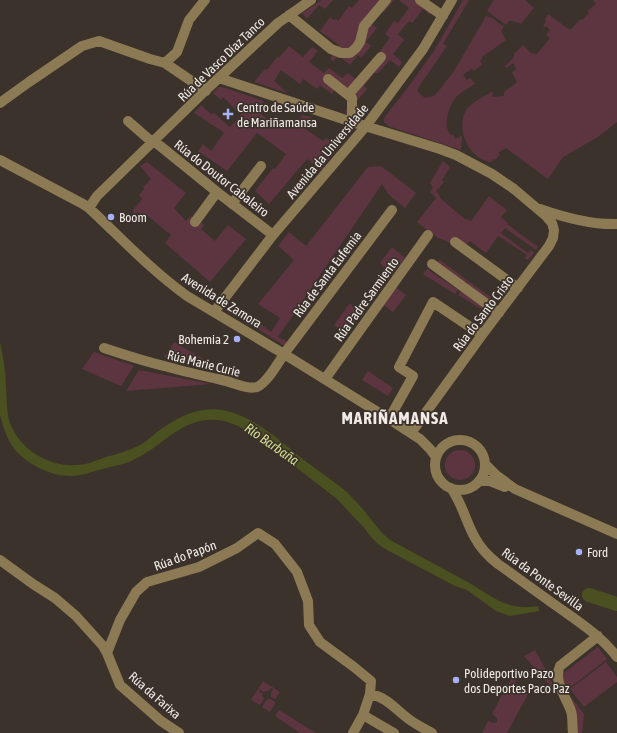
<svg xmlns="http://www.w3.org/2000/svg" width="617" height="733" viewBox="0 0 617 733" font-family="'Asap Condensed',sans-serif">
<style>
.green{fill:#5d3541}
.water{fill:#4a501f}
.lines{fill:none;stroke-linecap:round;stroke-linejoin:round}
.river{stroke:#4a501f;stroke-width:14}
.minor{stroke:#8b7a53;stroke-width:10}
.poi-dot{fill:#a5b1fc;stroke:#3b322b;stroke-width:1.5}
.labels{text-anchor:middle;stroke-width:3.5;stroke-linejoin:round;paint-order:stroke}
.street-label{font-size:13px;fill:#f1ebe7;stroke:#3b322b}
.poi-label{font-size:13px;fill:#f1ebe7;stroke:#3b322b;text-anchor:start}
.water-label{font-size:14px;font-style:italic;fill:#d1dc8e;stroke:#3b322b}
.district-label{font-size:17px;font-weight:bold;letter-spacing:1px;fill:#f1ebe7;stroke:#3b322b}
</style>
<rect width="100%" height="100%" fill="#3b322b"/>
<path class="green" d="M322 0H333L325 9 319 5 307 19 302 13Z
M359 0H394L384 12 381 10 371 24 377 28 366 42 371 46 361 58 358 55 350 65 339 56 333 61 330 59 339 45 320 31 330 17 334 20 336 19 338 21 349 6 352 8Z
M399 0H429L436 6 430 15 423 9 412 23 409 21 398 34 404 40 393 54 402 62 399 67 390 60 378 73H374L364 86 367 89 356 102V104L364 110C357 119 355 115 345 113L350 103 335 89 332 94 320 85 317 89 303 79 300 84 281 70 274 81 287 93 254 82 265 69 267 70 277 57 279 58 289 46 303 57 312 47 318 51 309 62 324 73 329 68 342 78 348 73 358 81 384 56 380 51 390 38 385 34 394 21 398 23 409 8Z
M463 0H469L443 44 447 46 418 88V92L425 98 434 96 438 92 454 71 486 16 492 18 504 27 501 31 506 40 482 57V59L480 60 482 65 474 71 471 69 463 75 467 80 470 78 475 84C469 88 461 92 456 97 449 105 442 127 451 135H454L455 139 462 136 461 150 388 126 384 122V118L409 86 434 51Z
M494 0H525L534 8 521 24 517 22H515L512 21H509L506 25 487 11Z
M593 0H617V122L598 137 563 157 548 179 506 148 498 153 500 155 495 160 493 159 492 162C487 162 484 160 480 158 465 149 458 128 465 112 469 103 485 96 493 91L492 97 504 96V92L517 82 512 72 516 69 513 63 507 68 505 66 514 57V54L523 45 531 53 537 54 550 38 546 35 550 30 546 26 544 27H543L546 21 545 19 548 14 570 30 581 19 582 20 589 13 587 11 596 4Z
M218 87H222L264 101 257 111 274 124 278 120 291 129 302 115 312 117 304 128 323 141 326 138 338 146 321 170 307 159 269 204 255 191 273 168 275 169 286 154 257 133 227 171 198 151 203 144 211 151 224 133 217 128 194 113 201 105 211 114 214 113 230 127 241 115 223 97 221 100 213 93Z
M443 161 450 167 442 180 444 182 436 191 440 196V198L466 220 468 219 471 221 489 196 507 210 501 217 508 223 507 224 538 247 536 250 505 228 501 233 528 253 531 250 534 253 528 260 525 258 527 255 498 236 486 253 470 241 464 247 450 243 444 240 438 238 417 222 436 198 430 192 433 188 430 183Z
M147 162 186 193 174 208 186 221 191 216 204 225 201 229 215 241 228 225 246 239 210 282 165 243 171 235 148 216 145 219 137 212 135 214 132 211 142 199 139 195 144 189 143 187 151 179 140 166Z
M381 166 416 193 405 208 389 195 382 184 278 337 289 342 286 347 230 311 235 304 271 332 280 318 258 304 294 260 278 246 289 232 306 246 368 167Z
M392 247 405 258 392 275 380 263Z
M440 260 497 302 495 305 467 285 468 283 466 281 464 284 436 263Z
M427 269 458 290 455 294 423 274Z
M395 287 406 295 393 312 382 304Z
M462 289 490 311 488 313 458 295Z
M350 303 359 315 346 334 334 325Z
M174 342 229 374 164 357Z
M94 352 134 366 121 386 82 369Z
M139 370 211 384 126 391Z
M368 371 393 388 388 396 362 380Z
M445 465a15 15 0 1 1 30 0a15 15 0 1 1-30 0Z
M598 647 607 659 567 690 561 675Z
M535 650 560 697 524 656Z
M606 662 617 677V682L584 707 570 689Z
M514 673 516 674V678L515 687 528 694 507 733H482L488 721 494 723 497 722V718L492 714 504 691 510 694 513 692V688L508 685Z
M263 681 280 692 275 699 271 697V693L273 689 271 688 268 691H266L264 692 260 690 259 692 263 694 262 696 264 699 260 705 251 700Z
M567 692 584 714 582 733H576Z
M270 699 275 702V704L270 712 262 707 266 700Z
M279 710 311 730 316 733H300L275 716Z"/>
<path class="water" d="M0 342C3 357 6 372 6 387 7 399 6 411 10 423 20 450 49 467 77 465 87 465 97 460 106 457 117 454 128 451 138 446 145 443 151 437 157 432 179 416 200 405 227 411 259 419 283 444 308 463 321 473 335 482 347 492 355 500 363 509 369 517 377 526 382 535 392 541 415 554 439 566 462 579 489 593 505 612 538 606L539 611 510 616 496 611 467 590 455 586 387 550 378 544 371 537 365 529 337 499 257 437C241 426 225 418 206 420 176 424 161 447 135 459 126 464 115 466 106 468 94 471 82 476 70 476 51 476 29 465 16 451 8 442 3 427 0 415Z"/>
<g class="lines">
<path class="river" d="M589 595 617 604"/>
<path class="minor" d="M420 0 443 16
M289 15 331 49 341 53H350L356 48 360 42 364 26 386 0
M165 63 177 52 189 20 205 0
M219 78 352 122 440 149 456 155 492 174 514 189 546 216 552 223 554 230 553 238 549 246 482 335 411 433
M328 79 352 98V122
M348 95 381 57
M0 103 29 82 82 46 99 41 150 59 165 63 206 91
M128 121 152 142
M154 141 217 192 273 235
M0 160 83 204 89 208C121 238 151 270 187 296L284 354 389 419 420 439 430 449 436 457
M232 204 261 166
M89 208 97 196 208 88 278 23 311 0
M540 209C563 217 593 225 617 224
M195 222 217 192
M455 242 518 288
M432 264 499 313
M214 312 273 235 366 126 423 49 452 0
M104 348C125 355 147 362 168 367 186 372 204 376 222 380 232 382 248 390 257 387 267 383 278 363 284 354L392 210
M325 379 428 235
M389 419 413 376 399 367 433 302 482 335
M435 465a25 25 0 1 1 50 0a25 25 0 1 1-50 0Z
M485 464 496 475 515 489 617 534
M479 481H490L505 487
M451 488C462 503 466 522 475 538 481 549 489 557 498 564 518 578 538 593 558 607 579 622 601 636 617 657
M0 560 33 584 55 598 76 616 103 646 107 653 120 685 161 721 179 733
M107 653 120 620 136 592 147 582 199 567 237 548 258 533 275 544 297 572 308 601 309 625 320 642 354 667 371 681 370 694 363 715
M370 694C387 697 396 710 410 720 417 725 425 729 432 733
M353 733 363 715 394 733
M573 733C572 726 573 717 571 711 566 697 553 681 560 666L598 636"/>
</g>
<g class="poi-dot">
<path d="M226 108h4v4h4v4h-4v4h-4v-4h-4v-4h4z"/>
<circle cx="111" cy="217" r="4"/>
<circle cx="237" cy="339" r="4"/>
<circle cx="579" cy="552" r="4"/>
<circle cx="456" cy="680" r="4"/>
</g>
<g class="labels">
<g class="street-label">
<text transform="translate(221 59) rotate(-44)" y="5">Rúa de Vasco Díaz Tanco</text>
<text transform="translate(327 151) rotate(-50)" y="5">Avenida da Universidade</text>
<text transform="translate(222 178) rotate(38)" y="5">Rúa do Doutor Cabaleiro</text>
<text transform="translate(327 274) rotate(-53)" y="5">Rúa de Santa Eufemia</text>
<text transform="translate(366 299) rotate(-54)" y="5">Rúa Padre Sarmiento</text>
<text transform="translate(222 300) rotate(32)" y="5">Avenida de Zamora</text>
<text transform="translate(483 313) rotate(-53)" y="5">Rúa do Santo Cristo</text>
<text transform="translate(204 363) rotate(14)" y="5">Rúa Marie Curie</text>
<text transform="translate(185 555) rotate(-20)" y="5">Rúa do Papón</text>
<text transform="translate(543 579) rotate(36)" y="5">Rúa da Ponte Sevilla</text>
<text transform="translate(155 695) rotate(41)" y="5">Rúa da Farixa</text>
</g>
<g class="poi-label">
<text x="237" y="112">Centro de Saúde<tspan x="237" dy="15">de Mariñamansa</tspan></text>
<text x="119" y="222">Boom</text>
<text x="229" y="344" text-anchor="end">Bohemia 2</text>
<text x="587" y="557">Ford</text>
<text x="464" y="678">Polideportivo Pazo<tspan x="464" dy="15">dos Deportes Paco Paz</tspan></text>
</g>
<g class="water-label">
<text transform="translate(272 444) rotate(35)" y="5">Río Barbaña</text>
</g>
<g class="district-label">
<text x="395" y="424">MARIÑAMANSA</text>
</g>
</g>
</svg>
